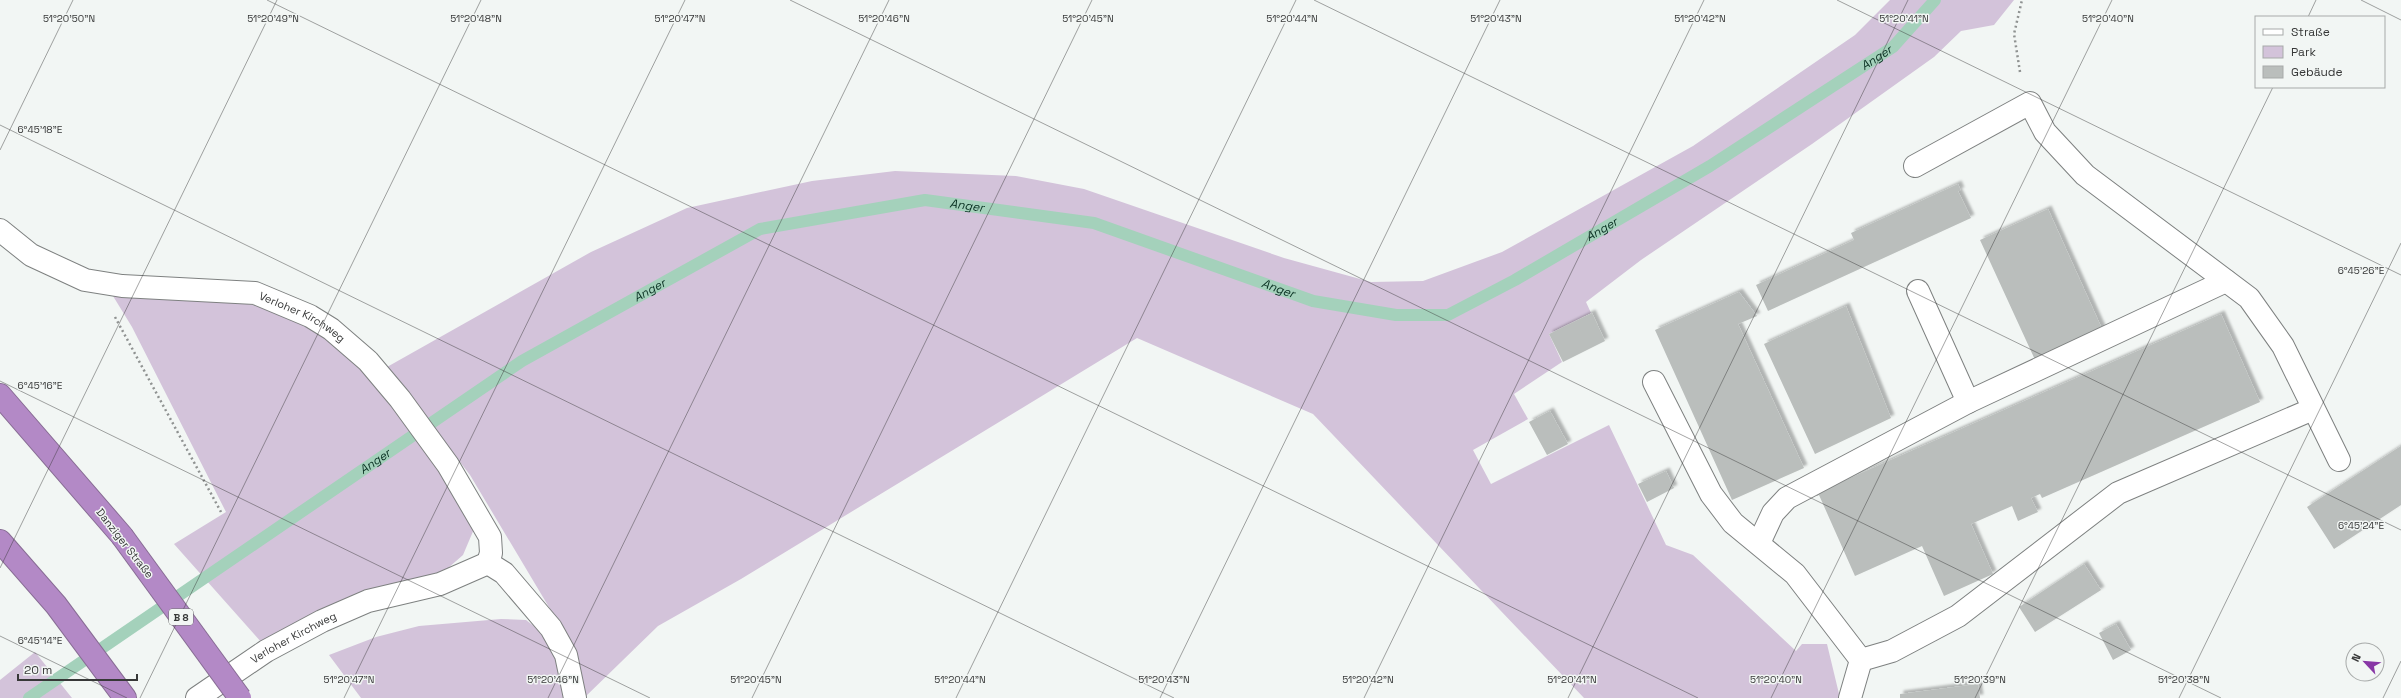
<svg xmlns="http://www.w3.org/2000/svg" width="2401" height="698" viewBox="0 0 2401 698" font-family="'Space Grotesk',sans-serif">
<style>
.green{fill:#d3c3da}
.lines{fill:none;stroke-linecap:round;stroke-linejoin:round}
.stream{stroke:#a4d1bb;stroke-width:12}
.building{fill:#babebc;filter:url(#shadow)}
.minor-casing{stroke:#7e8180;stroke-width:24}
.highway-casing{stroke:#886d94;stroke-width:24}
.path{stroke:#8f9291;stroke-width:2.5;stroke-dasharray:2 3;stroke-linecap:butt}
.minor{stroke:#fff;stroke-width:22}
.highway{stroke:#b389c6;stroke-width:22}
.highway-bridge-casing{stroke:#886d94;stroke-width:24;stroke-linecap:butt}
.highway-bridge{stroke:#b389c6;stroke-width:22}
.ticks{fill:none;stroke:#373838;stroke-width:1;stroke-opacity:0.45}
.labels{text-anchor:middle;stroke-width:3;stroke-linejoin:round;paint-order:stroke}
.shield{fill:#f2f6f4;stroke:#6f7170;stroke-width:1}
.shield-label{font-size:10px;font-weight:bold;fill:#373838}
.street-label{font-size:11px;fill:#373838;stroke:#f2f6f4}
.water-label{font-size:12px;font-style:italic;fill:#093122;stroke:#f2f6f4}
.ticks-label{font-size:10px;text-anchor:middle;fill:#373838;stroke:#f2f6f4;stroke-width:3;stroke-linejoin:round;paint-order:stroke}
</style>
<defs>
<filter id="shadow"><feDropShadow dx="3.5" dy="-3.5" stdDeviation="1" flood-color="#0004"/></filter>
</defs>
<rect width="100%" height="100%" fill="#f2f6f4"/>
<path class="green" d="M1890 0H2014L1994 25 1961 31 1934 57 1812 144 1641 260 1586 302 1591 313 1549 334 1562 362 1514 394 1528 419 1473 450 1491 484 1609 425 1666 545 1693 555 1796 651 1802 644H1827L1840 698H1584L1313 414 1137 338 741 579 658 626 584 698 562 629 470 475 387 367 591 252 687 208 812 181 895 171 1016 176 1084 189 1284 258 1371 282 1423 281 1502 252 1693 146 1855 35Z
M113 296 228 300 281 311 318 328 366 370 466 504 474 529 463 555 440 575 262 643 174 544 226 512 132 327Z
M501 619 526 620 548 637 562 669 565 698H361L329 655 376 637 419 626Z
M35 652 72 698H0V680Z"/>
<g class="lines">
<path class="stream" id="s1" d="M29 698 522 361 760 229 925 200 1094 223 1313 301 1396 315H1448L1515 280 1710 166 1893 47 1935 0"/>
</g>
<path class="building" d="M1958 184 1961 191H1958L1971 218 1768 311 1756 285 1854 240 1851 233Z
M2048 209 2103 331 2036 362 1980 240Z
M1739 292 1757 316 1738 324 1804 468 1732 500 1655 330Z
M1846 306 1891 418 1815 454 1764 344Z
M1592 313 1605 341 1563 362 1549 334Z
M2221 314 2260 402 2042 498 2040 494 2031 498 2038 512 2018 521 2012 506 1971 524 1993 574 1944 596 1922 546 1855 576 1819 495 1817 496 1816 493Z
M1550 411 1568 444 1547 455 1529 422Z
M2401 446V505L2334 549 2307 507Z
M1666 471 1674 488 1647 502 1638 484Z
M2084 564 2101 590 2035 632 2019 607Z
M2116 624 2131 650 2113 660 2099 633Z
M1978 684 1980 698H1900V694Z"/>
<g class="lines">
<g class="minor-casing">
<g id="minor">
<path d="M1915 166 2030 103 2045 132 2085 175 2249 298 2283 346 2339 460"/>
<path id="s2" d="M0 230 31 255 85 280 122 286 255 293 310 316 331 329 368 361 400 399 448 465 490 537 491 553 488 563"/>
<path d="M1918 291 1968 402"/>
<path d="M1654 382 1711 494 1733 523 1795 574 1861 660"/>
<path d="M1759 543 1773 513 1787 498 1968 402 2226 281"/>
<path d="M488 563 504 573 551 628 566 655 575 698"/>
<path d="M1861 660 1892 651 1958 616 2118 493 2313 409"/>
<path id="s3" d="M197 698 266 651 322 621 368 601 440 584 488 563"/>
<path d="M1850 698 1861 660"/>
</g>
</g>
<g class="highway-casing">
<path id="highway" d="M0 395 122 536
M0 541 56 605 125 698"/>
</g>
<path class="path" d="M2020 72 2014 34 2022 0
M115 317 221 512"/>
<use href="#minor" class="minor"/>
<use href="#highway" class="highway"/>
<g class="highway-bridge-casing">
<path id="highway-bridge" d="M122 536 240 698"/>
</g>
<use href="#highway-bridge" class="highway-bridge"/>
</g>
<path class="ticks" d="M267 0 1698 698M790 0 2221 698M1314 0 2401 530M1837 0 2401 275M2361 0 2401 20M2308 17 2316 0M0 125 1174 698M0 150 73 0M0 381 650 698M0 568 277 0M0 636 127 698M140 698 481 0M344 698 685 0M548 698 889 0M752 698 1092 0M956 698 1296 0M1160 698 1500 0M1364 698 1704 0M1568 698 1908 0M1771 698 2112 0M1975 698 2273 87M2179 698 2401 243M2383 698 2401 661"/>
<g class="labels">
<rect class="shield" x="169" y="609" width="24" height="16" rx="3"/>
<g class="shield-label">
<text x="181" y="621">B 8</text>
</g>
<g class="street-label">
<text dy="4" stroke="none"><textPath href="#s2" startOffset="323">Verloher Kirchweg</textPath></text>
<text transform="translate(125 543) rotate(52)" y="4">Danziger Straße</text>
<text dy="4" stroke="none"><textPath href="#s3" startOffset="114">Verloher Kirchweg</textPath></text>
</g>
<g class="water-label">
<text dy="4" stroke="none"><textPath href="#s1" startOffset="2076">Anger</textPath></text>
<text dy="4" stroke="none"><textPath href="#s1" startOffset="1079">Anger</textPath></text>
<text dy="4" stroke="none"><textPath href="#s1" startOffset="1752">Anger</textPath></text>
<text dy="4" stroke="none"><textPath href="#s1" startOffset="1403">Anger</textPath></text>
<text dy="4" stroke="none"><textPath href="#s1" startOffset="743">Anger</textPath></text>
<text dy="4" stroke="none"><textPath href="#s1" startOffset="419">Anger</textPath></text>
</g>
</g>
<g class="ticks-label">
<text x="69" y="22">51°20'50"N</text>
<text x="273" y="22">51°20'49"N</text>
<text x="476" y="22">51°20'48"N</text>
<text x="680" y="22">51°20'47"N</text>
<text x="884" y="22">51°20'46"N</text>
<text x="1088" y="22">51°20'45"N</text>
<text x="1292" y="22">51°20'44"N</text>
<text x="1904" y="22">51°20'41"N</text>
<text x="2108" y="22">51°20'40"N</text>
<text x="1496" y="22">51°20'43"N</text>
<text x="1700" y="22">51°20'42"N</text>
<text x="40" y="133">6°45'18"E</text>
<text x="2361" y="274">6°45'26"E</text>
<text x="40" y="389">6°45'16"E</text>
<text x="2361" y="529">6°45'24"E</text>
<text x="40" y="644">6°45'14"E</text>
<text x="349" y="683">51°20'47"N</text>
<text x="553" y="683">51°20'46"N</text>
<text x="756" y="683">51°20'45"N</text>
<text x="960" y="683">51°20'44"N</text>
<text x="1164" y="683">51°20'43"N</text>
<text x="1368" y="683">51°20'42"N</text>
<text x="1572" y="683">51°20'41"N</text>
<text x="1776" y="683">51°20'40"N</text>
<text x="1980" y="683">51°20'39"N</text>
<text x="2184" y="683">51°20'38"N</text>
</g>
<rect x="2255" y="16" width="130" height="72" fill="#f2f6f4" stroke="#a7aaa9"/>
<rect x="2263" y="29" width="20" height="6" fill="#ffffff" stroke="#a7aaa9"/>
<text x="2291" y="36" font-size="12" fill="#373838">Straße</text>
<rect x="2263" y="46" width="20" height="12" fill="#d3c3da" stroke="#a7aaa9"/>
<text x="2291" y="56" font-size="12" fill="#373838">Park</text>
<rect x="2263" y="66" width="20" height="12" fill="#babebc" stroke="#a7aaa9"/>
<text x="2291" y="76" font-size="12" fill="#373838">Gebäude</text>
<g transform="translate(2365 662) rotate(296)"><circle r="19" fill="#f2f6f4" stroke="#a7aaa9"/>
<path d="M0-3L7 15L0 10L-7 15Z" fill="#8837a6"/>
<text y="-6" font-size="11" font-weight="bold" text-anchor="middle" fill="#373838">N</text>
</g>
<path d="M18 674v6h119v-6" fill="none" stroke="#373838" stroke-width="2"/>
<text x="24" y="674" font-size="12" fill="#373838" stroke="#f2f6f4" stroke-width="3" paint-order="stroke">20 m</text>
</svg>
